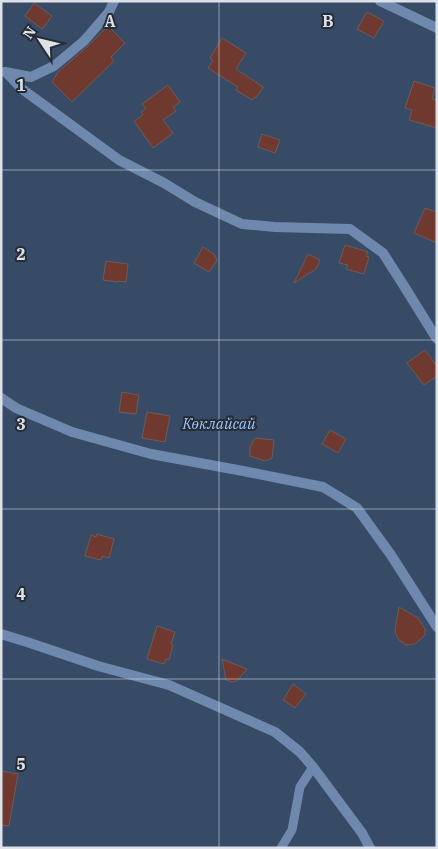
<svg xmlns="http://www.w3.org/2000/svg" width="438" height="849" viewBox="0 0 438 849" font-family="'IBM Plex Serif',serif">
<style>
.green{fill:#384b66}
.building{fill:#70392f;stroke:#6b5c59}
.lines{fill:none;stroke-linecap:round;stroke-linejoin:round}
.service{stroke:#6e89ad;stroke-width:9}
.minor{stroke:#6e89ad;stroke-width:10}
.tertiary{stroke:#6e89ad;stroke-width:10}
.grid{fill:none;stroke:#dde2e9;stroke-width:1;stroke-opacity:0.55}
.labels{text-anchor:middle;stroke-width:4;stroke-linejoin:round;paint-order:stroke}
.park-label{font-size:15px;font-style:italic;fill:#9fc8fe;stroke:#252c36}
.grid-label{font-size:16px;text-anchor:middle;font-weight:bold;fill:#dde2e9;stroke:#252c36;stroke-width:4;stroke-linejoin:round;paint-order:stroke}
</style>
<rect width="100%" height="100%" fill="#2f3741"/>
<path class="green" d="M1 1H437V848H1Z"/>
<path class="building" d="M34 3 52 16 42 29 25 16Z
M367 12 384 21 374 38 357 29Z
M108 26 125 43 111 57 114 61 72 102 52 82 58 72 88 46Z
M222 38 246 53 236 69 263 87 256 98 254 97 252 100 236 90 238 87 208 68 213 60 210 58Z
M414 81 435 88 432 99 437 100V128L409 120 412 110 405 108Z
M168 85 180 102 173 107 176 111 163 120 173 133 153 148 134 121 143 115 141 112 146 108 142 104Z
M262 134 280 140 275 153 258 147Z
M425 208 437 212V243L414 233Z
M345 245 368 252 366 256 369 257 364 274 346 269 348 265 339 263Z
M203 247 214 254 217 260 209 272 194 263Z
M308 254 320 260 316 269 294 283Z
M106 261 128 264 126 282 118 281V282L103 280Z
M425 350 437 366V376L424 385 407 363Z
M122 392 139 395 136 414 119 412Z
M147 412 170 416 165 442 142 438Z
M330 430 346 439 338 453 322 444Z
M255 438 274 440 272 458 265 461 250 456V447Z
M97 534 114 539 109 558 102 556 101 560 85 556 91 535 96 537Z
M399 607 418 618 425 629V635L415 644 406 645 400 641 396 635 395 630Z
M157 626 175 632 171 644 173 645 169 660 166 659 164 664 147 659Z
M222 659 247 669 237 681 232 682 226 680Z
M293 684 306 694 295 708 283 700Z
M1 771 18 774 9 826 1 825Z"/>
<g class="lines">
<path class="service" d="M281 848 292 830 300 787 313 767"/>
<path class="minor" d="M5 72 31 77 54 66 84 41 109 12 114 1
M6 72 22 89 119 160 164 183 195 202 242 224 275 227 350 229 383 253 404 286 437 339
M1 398 16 408 72 432 151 454 243 471 323 487 357 508 391 555 437 627
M1 634 27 642 98 666 169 685 275 732 300 752 313 767 362 833 370 848"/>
<path class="tertiary" d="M380 1 437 28"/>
</g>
<path class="grid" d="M219 1V848M1 170H437M1 340H437M1 509H437M1 679H437"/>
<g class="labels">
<g class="park-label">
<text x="219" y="429">Көклайсай</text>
</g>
</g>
<g class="grid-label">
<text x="110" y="27">A</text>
<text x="328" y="27">B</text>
<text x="21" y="91">1</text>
<text x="21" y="260">2</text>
<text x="21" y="430">3</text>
<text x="21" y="600">4</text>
<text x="21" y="770">5</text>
</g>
<rect width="438" height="849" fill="none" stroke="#dde2e9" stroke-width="5"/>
<g transform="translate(40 40) rotate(305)" stroke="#252c36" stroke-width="4" paint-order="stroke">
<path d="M0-4L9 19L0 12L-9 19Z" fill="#dde2e9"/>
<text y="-8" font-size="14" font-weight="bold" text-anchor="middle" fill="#dde2e9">N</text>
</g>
</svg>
